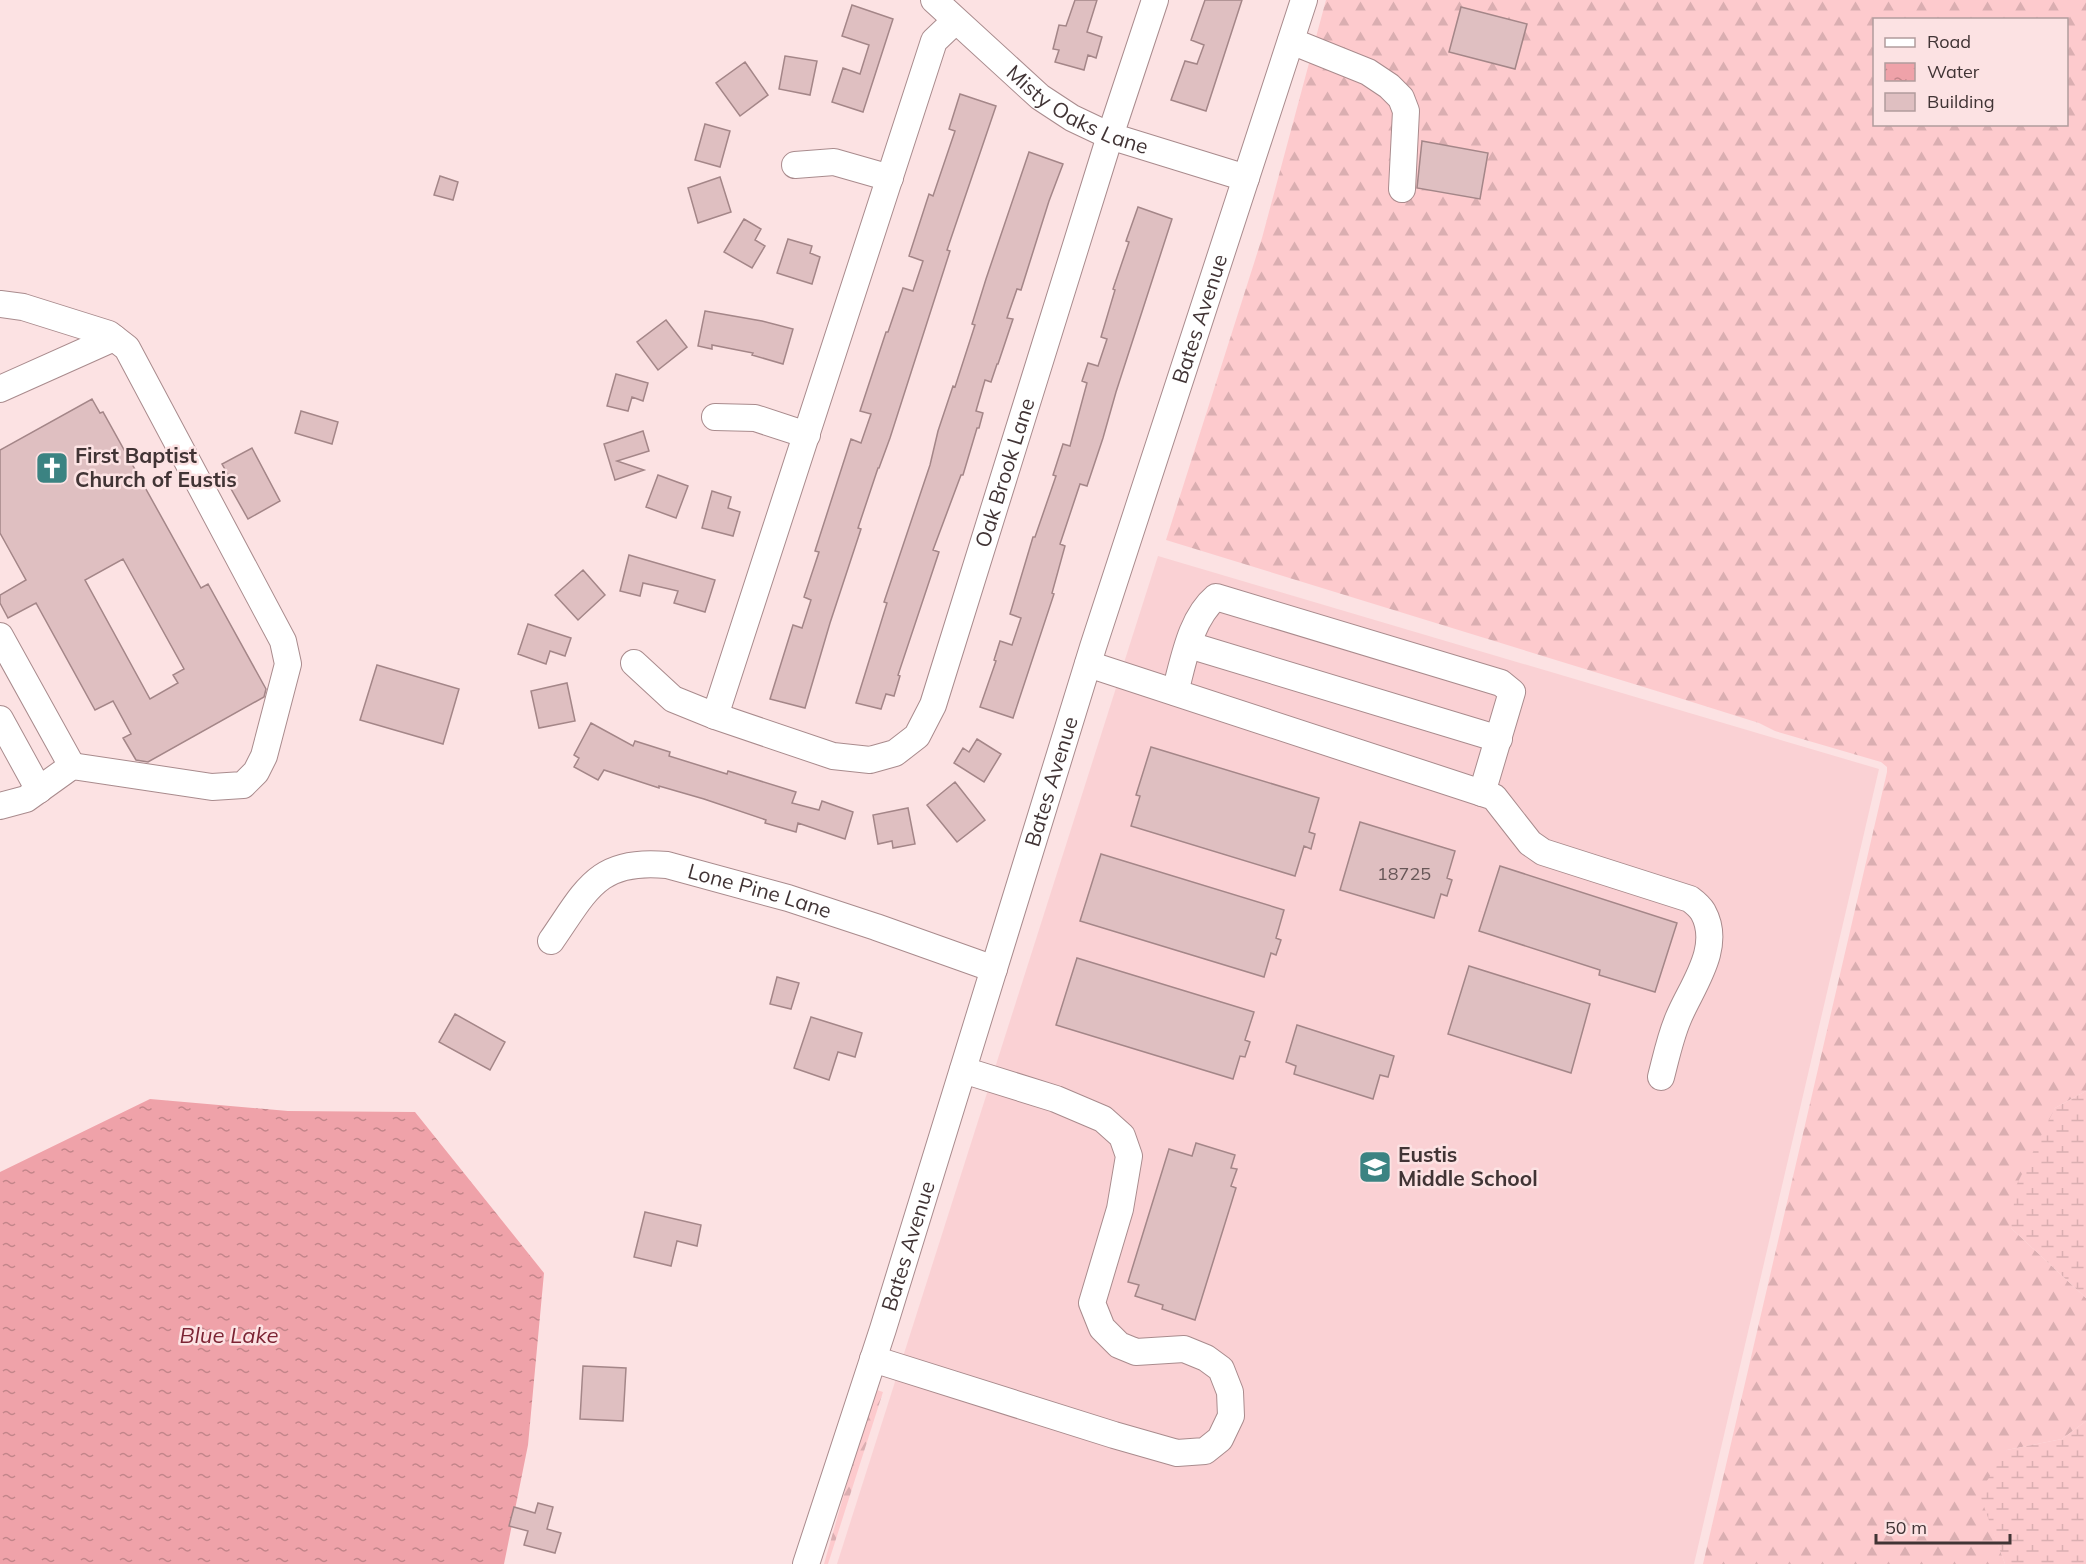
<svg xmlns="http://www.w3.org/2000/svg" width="2086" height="1564" viewBox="0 0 2086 1564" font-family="Mulish,sans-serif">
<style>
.built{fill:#fad1d4}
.forest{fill:url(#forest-firs);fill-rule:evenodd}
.wetland{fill:url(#wetland-marsh)}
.water{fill:url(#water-ripples)}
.building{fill:#dfbfc1;stroke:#a48688;stroke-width:1.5;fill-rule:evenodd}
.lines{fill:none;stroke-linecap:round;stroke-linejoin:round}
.minor-casing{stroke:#a98b8d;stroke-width:28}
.minor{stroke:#fff;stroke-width:26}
.labels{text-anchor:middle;stroke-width:5;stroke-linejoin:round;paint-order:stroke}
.number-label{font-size:18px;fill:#685758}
.street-label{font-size:21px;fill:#413435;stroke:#fce2e3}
.poi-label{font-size:21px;font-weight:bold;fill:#413435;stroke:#fce2e3;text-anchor:start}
.water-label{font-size:22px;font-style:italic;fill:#7c2434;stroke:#fce2e3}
</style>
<defs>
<pattern id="forest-firs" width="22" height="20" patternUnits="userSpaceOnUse" patternTransform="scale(1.5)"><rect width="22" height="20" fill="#fdcacd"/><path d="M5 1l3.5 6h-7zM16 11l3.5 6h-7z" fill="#daaeb1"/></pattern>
<pattern id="wetland-marsh" width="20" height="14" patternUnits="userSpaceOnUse" patternTransform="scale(1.5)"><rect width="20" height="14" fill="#fdcacd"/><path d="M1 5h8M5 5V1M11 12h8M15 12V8" fill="none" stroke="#daaeb1"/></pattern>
<pattern id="water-ripples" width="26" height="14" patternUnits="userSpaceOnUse" patternTransform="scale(1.5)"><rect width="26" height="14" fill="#efa2a9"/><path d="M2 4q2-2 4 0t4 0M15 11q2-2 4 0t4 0" fill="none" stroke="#c3858a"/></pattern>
</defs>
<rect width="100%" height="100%" fill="#fce2e3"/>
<path class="built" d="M1158 556 1879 769 1694 1564H837Z"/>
<path class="forest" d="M1326 0H2086V1091L2055 1108 2011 1228 2086 1298V1421L2062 1439 2007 1450 1994 1533 2005 1564H1703L1887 772V767L1881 762 1775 731 1759 723 1673 696 1166 540 1262 238ZM1874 20H2066V124H1874Z
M874 1389 883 1392 828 1564H824Z"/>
<path class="wetland" d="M2086 1091V1298L2011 1228 2016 1186 2055 1108Z
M2086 1421V1564H2005L1979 1493 2007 1450 2062 1439Z"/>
<path class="water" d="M150 1099 288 1111 415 1112 544 1273 528 1445 504 1564H0V1172Z"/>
<path class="building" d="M1075 0H1097L1087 32 1102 37 1096 58 1088 55 1084 70 1055 62 1059 50 1053 49 1059 25 1066 26Z
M1205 0H1242L1206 111 1171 100 1185 61 1197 64 1204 45 1191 40Z
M852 5 893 19 863 112 832 102 843 68 860 74 869 45 842 36Z
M1461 7 1527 24 1515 69 1449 52Z
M785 56 817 61 810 95 779 89Z
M745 62 768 95 740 116 716 83Z
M960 94 996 106 947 250 950 251 890 438 879 468H878L858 528 861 529 830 623 805 708 770 699 793 625 802 628 811 600 804 597 819 552 815 551 851 439 861 443 871 414 860 411 886 332H888L903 288 913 291 923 261 909 256 929 194 933 196 955 131 949 129Z
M705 124 730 131 720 167 695 160Z
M1422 141 1488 153 1480 199 1417 188Z
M1029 152 1063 164 1049 201 1021 290 1017 289 1007 318 1013 319 998 364H997L991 382 985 380 976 411 983 413 979 428H977L963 475H961L933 550 939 552 898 675 900 676 894 696 886 694 881 709 856 703 887 603 884 602 930 465 938 431 953 386 955 387 975 325 972 324 986 279Z
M440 176 458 182 453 200 434 195Z
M720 177 731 212 698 223 688 188Z
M1138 207 1172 219 1116 392 1103 438 1087 486 1080 484 1060 544 1065 546 1052 593 1054 594 1013 718 980 707 996 661 994 660 1000 641 1012 645 1021 618 1010 614 1033 537H1035L1056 476 1053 475 1063 444 1070 446 1087 383 1082 381 1088 363 1098 366 1107 339 1101 337 1115 290 1113 289 1129 242 1126 241Z
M744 219 761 229 755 240 765 246 752 268 724 252Z
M788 239 812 246 810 253 820 257 812 284 777 273Z
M705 311 762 321 793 329 783 364 752 355 753 353 712 345V349L698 346Z
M666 320 687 347 658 370 637 342Z
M616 374 648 383 643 401 632 397 628 411 607 406Z
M92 399 100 413 103 412 201 588 208 584 266 689 264 697 148 762 136 760 123 738 131 734 113 701 95 710 36 603 8 618 0 603V595L26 580 0 533V450ZM123 559 184 669 173 675 178 683 150 699 85 580Z
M301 411 338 422 332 444 295 433Z
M643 431 649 451 617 461 644 470 615 480 604 444Z
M252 448 280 501 248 519 230 487 234 485 222 464Z
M658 475 688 486 676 518 646 507Z
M712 491 731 497 728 508 740 512 733 536 702 528Z
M629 555 715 580 705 612 674 603 678 591 643 583 640 596 620 591Z
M583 570 605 595 578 620 555 595Z
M528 624 571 638 565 656 550 651 546 664 518 654Z
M377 665 459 689 443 744 360 720Z
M567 683 575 721 539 728 531 691Z
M591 723 633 746 635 741 670 752 669 756 727 774 728 771 796 792 792 803 819 810 822 801 853 812 845 839 798 823 796 832 765 823 766 820 704 799 659 786V788L604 770 598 780 574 767 579 758 574 755Z
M977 739 1001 754 984 782 954 763 963 748 969 752Z
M1151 747 1319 798 1309 832 1315 834 1311 849 1304 846 1295 876 1131 826 1140 796 1136 795Z
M955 782 985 820 957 842 927 805Z
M908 808 915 844 893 848 892 841 878 844 873 815Z
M1360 822 1455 851 1447 878 1452 880 1447 896 1441 894 1434 918 1340 890Z
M1101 854 1284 910 1276 938 1281 940 1276 955 1271 953 1264 977 1080 921Z
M1500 866 1677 923 1655 992 1599 975 1600 970 1479 931Z
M1077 958 1254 1012 1245 1040 1250 1042 1245 1057 1240 1056 1233 1079 1056 1025Z
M1469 966 1590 1004 1571 1073 1448 1034Z
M777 977 799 983 791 1009 770 1004Z
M455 1014 505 1042 490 1070 439 1042Z
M811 1017 862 1033 855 1057 838 1052 829 1080 794 1068Z
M1297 1025 1394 1056 1388 1077 1380 1075 1373 1099 1294 1074 1296 1066 1286 1062Z
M1196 1143 1235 1155 1231 1168 1237 1169 1231 1186 1236 1188 1195 1320 1162 1309 1163 1305 1135 1296 1139 1285 1128 1282 1169 1149 1192 1156Z
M645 1212 701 1225 697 1246 677 1241 671 1266 634 1257Z
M583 1366 626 1368 623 1421 580 1419Z
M538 1503 553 1507 547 1529 561 1533 555 1553 524 1545 528 1531 509 1526 514 1507 535 1513Z"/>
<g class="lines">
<g class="minor-casing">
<g id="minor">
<path id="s1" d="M934 0 1040 97 1072 118 1110 136 1246 178"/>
<path d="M1291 41 1368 72 1389 86 1401 98 1406 111 1402 189"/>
<path d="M795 165 834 162 890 178"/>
<path d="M0 304 23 307 109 334 127 348 283 641 288 664 264 756 256 772 243 785 212 787 72 766 26 799 0 806"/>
<path d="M0 389 114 338"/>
<path d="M715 417 755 418 807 435"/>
<path d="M0 636 72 766"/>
<path d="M1189 645 1499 739"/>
<path id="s2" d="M634 663 673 699 715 716 833 756 870 760 895 753 917 736 933 705 1110 136 1155 0"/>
<path d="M1088 664 1494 797 1530 843 1543 852 1690 899C1694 902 1700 907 1703 912 1723 948 1691 987 1678 1019 1670 1038 1666 1058 1661 1077"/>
<path d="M1175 692C1184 660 1190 619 1216 597L1501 683 1512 692 1482 793"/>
<path d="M715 716 934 41 955 21"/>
<path d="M0 719 39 790"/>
<path id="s3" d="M551 941C586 891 597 858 667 865L788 898 876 927 994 969"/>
<path d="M873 1359 1114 1435 1177 1453 1205 1451 1220 1439 1231 1416 1230 1392 1221 1369 1206 1358 1184 1349 1136 1352 1119 1345 1102 1328 1092 1303 1120 1209 1129 1156 1122 1136 1103 1119 1056 1099 963 1070"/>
<path id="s4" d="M806 1564 883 1329 1093 647 1304 0"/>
</g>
</g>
<use href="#minor" class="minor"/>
</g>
<defs>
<g id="church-square" transform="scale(1.725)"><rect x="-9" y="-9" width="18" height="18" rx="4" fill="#3b8382" stroke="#fce2e3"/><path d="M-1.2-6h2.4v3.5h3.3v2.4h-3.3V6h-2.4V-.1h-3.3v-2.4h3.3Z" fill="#fff"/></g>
<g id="school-square" transform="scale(1.725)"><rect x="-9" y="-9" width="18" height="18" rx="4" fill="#3b8382" stroke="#fce2e3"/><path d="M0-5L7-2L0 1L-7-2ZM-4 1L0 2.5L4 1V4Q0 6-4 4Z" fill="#fff"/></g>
</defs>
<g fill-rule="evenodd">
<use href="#church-square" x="52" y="468"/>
<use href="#school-square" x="1375" y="1167"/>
</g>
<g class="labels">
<g class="number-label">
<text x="1404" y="880">18725</text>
</g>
<g class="street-label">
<text dy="7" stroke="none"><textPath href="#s1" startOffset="183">Misty Oaks Lane</textPath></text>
<text dy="7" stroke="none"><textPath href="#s4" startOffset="1306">Bates Avenue</textPath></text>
<text dy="7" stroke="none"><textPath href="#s2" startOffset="592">Oak Brook Lane</textPath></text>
<text dy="7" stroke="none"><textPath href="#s4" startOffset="820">Bates Avenue</textPath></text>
<text dy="7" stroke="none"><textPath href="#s3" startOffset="246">Lone Pine Lane</textPath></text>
<text dy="7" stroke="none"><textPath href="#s4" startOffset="334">Bates Avenue</textPath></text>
</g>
<g class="poi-label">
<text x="75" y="463">First Baptist<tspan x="75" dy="24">Church of Eustis</tspan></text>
<text x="1398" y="1162">Eustis<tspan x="1398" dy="24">Middle School</tspan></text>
</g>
<g class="water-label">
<text x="229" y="1343">Blue Lake</text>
</g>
</g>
<rect x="1873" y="18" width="195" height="108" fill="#fce2e3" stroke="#b19c9d" stroke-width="1.5"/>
<rect x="1885" y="38" width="30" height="9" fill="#ffffff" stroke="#b19c9d" stroke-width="1.5"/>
<text x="1927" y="48" font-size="18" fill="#413435">Road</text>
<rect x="1885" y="63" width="30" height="18" fill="url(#water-ripples)" stroke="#b19c9d" stroke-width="1.5"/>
<text x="1927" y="78" font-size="18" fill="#413435">Water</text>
<rect x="1885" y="93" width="30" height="18" fill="#dfbfc1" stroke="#b19c9d" stroke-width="1.5"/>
<text x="1927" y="108" font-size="18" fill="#413435">Building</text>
<path d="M1876 1534v9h134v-9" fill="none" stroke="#413435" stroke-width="3"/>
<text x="1885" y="1534" font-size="18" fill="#413435" stroke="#fce2e3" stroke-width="4.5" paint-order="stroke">50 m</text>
</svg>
